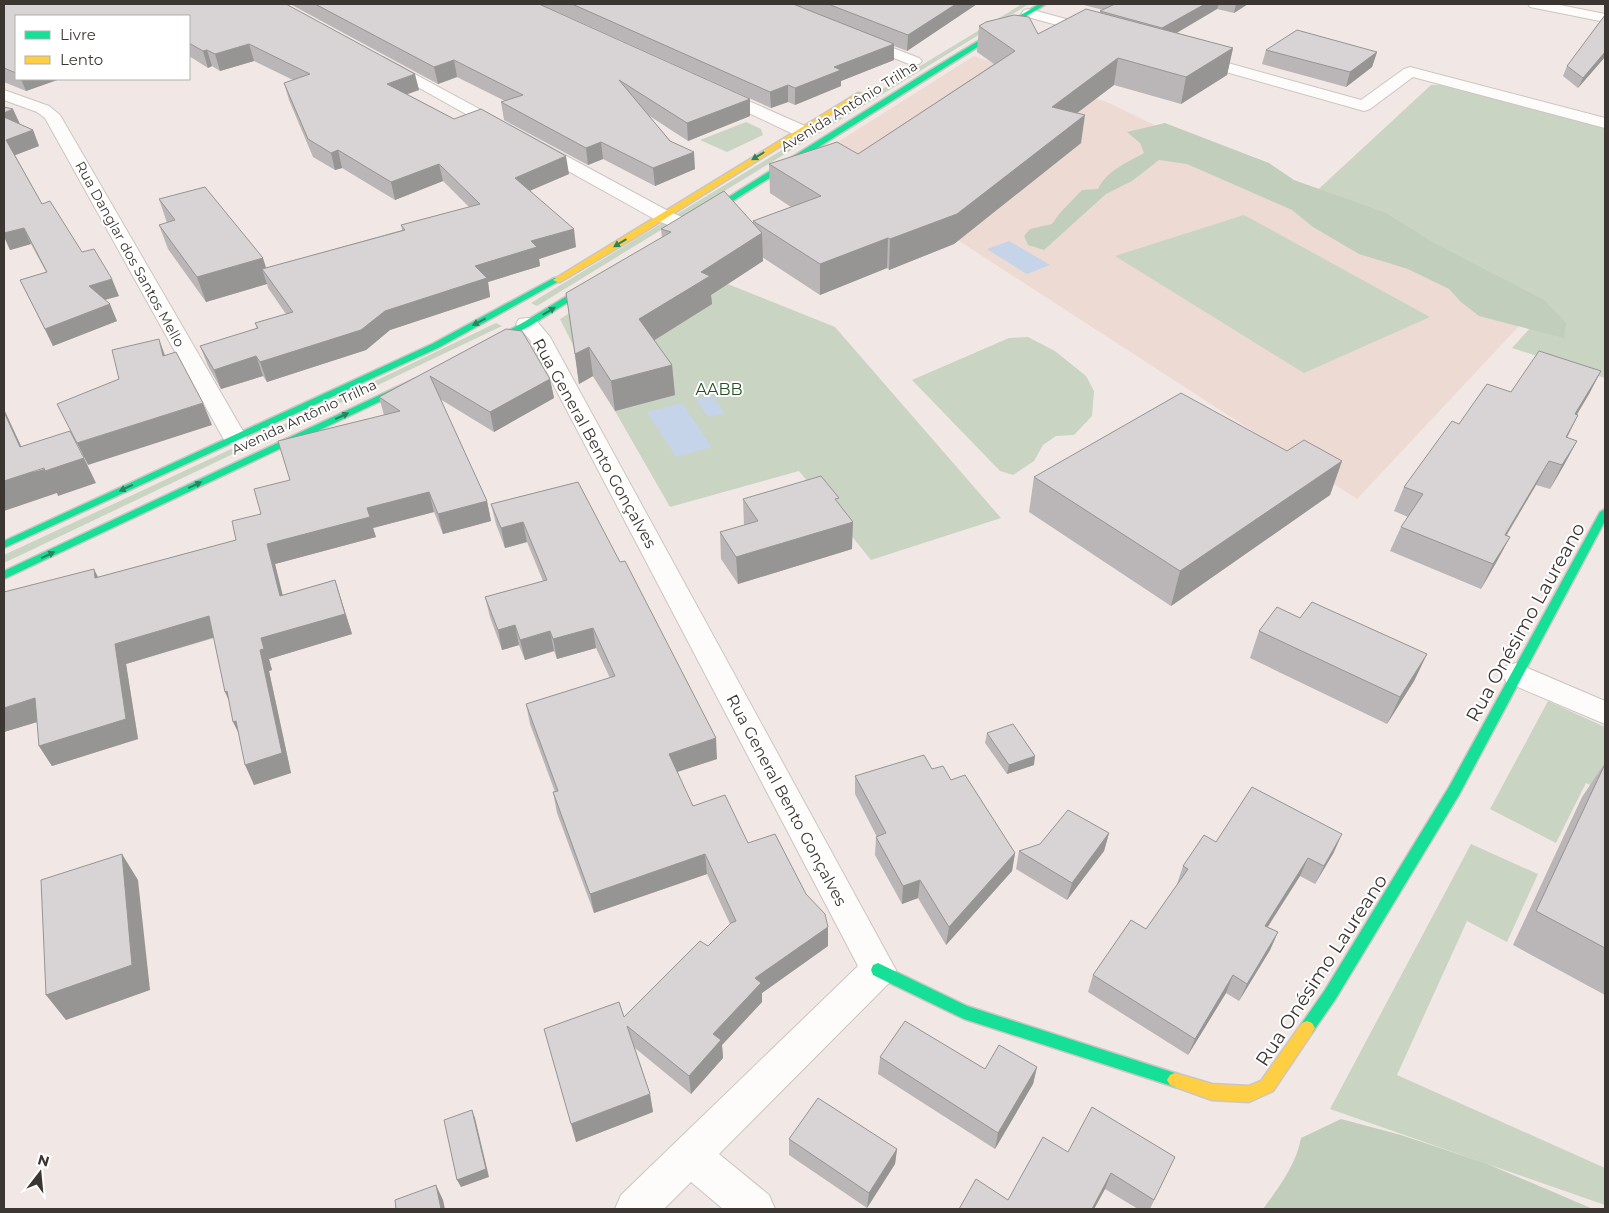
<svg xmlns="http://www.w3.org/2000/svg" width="1609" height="1213" viewBox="0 0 1609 1213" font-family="Montserrat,sans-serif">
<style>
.built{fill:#ecdad3}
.green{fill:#c9d4c3}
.forest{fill:#c2cebc}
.water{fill:#c5d4e9}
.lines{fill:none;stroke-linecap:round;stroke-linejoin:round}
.street-casing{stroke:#ccc5c2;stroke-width:2}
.fast-casing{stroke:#ccc5c2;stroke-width:3}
.slow-casing{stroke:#ccc5c2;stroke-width:3}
.street{fill:#fdfcfb;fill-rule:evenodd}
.fast{fill:#16e098;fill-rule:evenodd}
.slow{fill:#ffcf43;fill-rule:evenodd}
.wall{fill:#bab5b6}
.shaded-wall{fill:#979494}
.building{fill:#d8d3d4;stroke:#979494}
.oneway{fill:#2b8260}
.labels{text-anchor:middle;stroke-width:4;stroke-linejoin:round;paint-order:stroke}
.far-street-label{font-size:14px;fill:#3c3633;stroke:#fff}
.park-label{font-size:16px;fill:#275026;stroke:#fff}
.street-label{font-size:16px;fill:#3c3633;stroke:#fff}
.near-street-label{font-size:19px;fill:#3c3633;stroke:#fff}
</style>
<rect width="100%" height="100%" fill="#f1e8e5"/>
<path class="built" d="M974 56 1109 103 1300 196 1520 325 1357 499 822 152Z"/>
<path class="green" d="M1022 4H1029L537 306 531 303Z
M1431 85H1442L1605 126V378L1512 348 1531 327 1310 197Z
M746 122 761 129 763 135 727 152 700 140Z
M1244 215 1430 317 1304 373 1115 256Z
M660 257 835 327 1001 518 871 560 799 471 670 507 615 411 574 347 560 319Z
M496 323 502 326 4 563V555L317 409Z
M1028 337 1055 351 1086 376 1094 391 1092 416 1074 435 1056 436 1043 445 1034 461 1013 475 1000 471 912 380 1009 338Z
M1548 701 1605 727V792L1586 783 1556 843 1490 809Z
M1471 844 1538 874 1507 942 1467 921 1397 1075 1605 1168V1205L1330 1109Z"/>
<path class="forest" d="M1165 123 1269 163 1294 180 1386 213 1434 243 1544 300 1566 323 1564 338 1479 316 1461 302 1449 289 1408 269 1359 254 1313 227 1292 210 1187 164 1159 160 1132 181 1106 194 1044 250 1028 245 1024 236 1030 229 1052 224 1059 214 1082 190 1098 189C1106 171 1128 162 1144 153L1140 143 1127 132Z
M1341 1119 1401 1135 1485 1163 1593 1209H1263C1279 1187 1296 1165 1301 1138Z"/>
<path class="water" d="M1009 241 1050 265 1027 274 987 249Z
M712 395 725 413 708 417 695 399Z
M682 403 712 447 676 457 647 412Z"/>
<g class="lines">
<g class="street-casing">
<path id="street" d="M1528 4H1555L1605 14V22L1530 7Z
M1029 9 1103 29 1105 32 1103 35 1098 36 1024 16 1022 13 1024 10Z
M859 35 919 58 922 61 919 64H909L854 42 852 39 854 36Z
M1192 53 1361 100 1404 69 1410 67 1605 118V128L1413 77 1370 109 1364 111 1187 61 1184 58 1187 55Z
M383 57 670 212 694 222 697 226 694 230 687 232 680 230 656 220 378 65 375 62 378 59Z
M717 87 805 126 807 130 805 134H793L711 95 709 92 711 89Z
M4 90 49 106 60 115 247 438 243 443 235 445 227 443 223 438 45 118 37 112 4 100Z
M527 318 535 319 550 337 896 970 891 981 719 1154 769 1195 775 1209H723L691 1182 664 1209H615L621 1195 858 966 530 340 516 324 519 319Z
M1516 663 1605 701V724L1506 682 1502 674 1506 666Z"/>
</g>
<g class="fast-casing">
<path id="fast" d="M1039 4H1046L701 221 694 219 919 77Z
M554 278H557L561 280 438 348 4 548V541L432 344Z
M595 279H598L602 281 530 326 484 350 481 351 477 348 524 322Z
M414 379 417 380V384L4 579V571Z
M1605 509V521L1459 795 1335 1000 1312 1033 1307 1035 1302 1033 1299 1028 1302 1023 1325 990 1449 787 1600 512Z
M878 963 967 1006 1175 1073 1180 1075 1183 1080 1180 1085 1175 1087 964 1019 873 975 871 970 873 965Z"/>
</g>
<g class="slow-casing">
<path id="slow" d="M858 93 863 94 636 237 560 282H557L553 280Z
M1307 1021 1312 1023 1315 1028 1312 1033 1273 1091 1249 1102 1212 1100 1170 1085 1167 1080 1170 1075 1175 1073 1212 1084 1249 1086 1261 1081 1302 1023Z"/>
</g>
<use href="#street" class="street"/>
<use href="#fast" class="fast"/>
<use href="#slow" class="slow"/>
</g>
<path class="wall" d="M4 4H286L419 90 407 94 454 119 569 174 530 190 576 247 539 259 540 266 488 282 490 297 390 330 366 350 267 382 263 376 221 389 208 366 200 346 257 329 255 323 286 314 268 288 267 284 206 302 168 249 159 225 167 223 159 199 266 268 402 230 401 225 469 207 443 181 395 200 342 168 335 170 313 157 289 100 284 83 293 80 254 61 220 71 212 66 208 68 189 56V16H16V79H60L26 91 4 82Z
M290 4H977L907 51 894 46V60L841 81V86L795 105 788 102 771 108 549 8 750 116 688 141 648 115 695 169 655 186 603 159 588 165 504 120 501 102 505 101 457 77 438 84Z
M1080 4H1248L1234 13 1217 9 1177 33 1233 48 1227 75 1181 104 1114 85 1077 113 1081 143 954 244 889 270 887 268 820 295 762 257 763 261 711 295 712 304 654 340 672 365 675 395 615 411 593 376 579 384 566 293 662 238 661 229 753 223V221L791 207 770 193 769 164 858 154 994 64 977 52 979 26 1038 34 1100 12V11L1103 10Z
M1605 15V57L1578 88 1563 76 1567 66Z
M1266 50 1377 52 1372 67 1346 87 1262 64Z
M4 107 20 124 33 130 39 146 15 155 42 204 119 296 105 300 117 321 53 346 20 280 46 272 31 244 10 250 4 237Z
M506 329 550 379 554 398 494 432 440 399 487 501 491 521 443 534 434 512 373 528 376 537 275 564 282 595 335 580 352 634 269 659 272 670 269 671 291 773 254 785 229 701 214 638 126 664 138 739 52 766 39 746 37 722 4 732 98 577 236 540 290 480 384 415 379 397Z
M1601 371 1589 394 1577 414 1578 415 1567 438 1577 441 1564 465 1550 489 1536 485 1507 535 1510 537 1497 561 1481 589 1390 551 1401 527 1408 517 1394 511 1404 487 1459 424 1511 392Z
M1287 451 1342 461 1330 495 1171 606 1029 512 1034 477Z
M578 482 717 759 677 772 693 806 748 843 806 894 828 927V946L762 993V1002L722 1045 723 1058 691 1094 635 1048 650 1094 653 1112 576 1142 624 1017 708 946 730 924 707 874 594 913 557 813 553 792H555L530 724 526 704 610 678 596 648 557 659 554 651 525 660 519 645 502 650 490 617 485 597 543 581 527 542 505 548 496 524 491 504Z
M743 499 839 503 852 549 738 584 721 559 720 532 744 525Z
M1300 618 1427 654 1414 681 1387 724 1250 658 1259 631Z
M987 733 1034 765 1007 774 985 743Z
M1605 763V995L1513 945 1582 797Z
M932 769 951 780 1015 853 1012 871 946 945 918 898 902 904 875 855 876 837H877L855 794V776Z
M1109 833 1104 851 1067 900 1016 869 1019 851Z
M1216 842 1334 852 1315 884 1300 876 1268 927 1278 932 1270 950 1239 1001 1226 993 1188 1055 1088 992 1093 975 1146 929 1177 885V884L1183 866Z
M880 1057 985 1069 1037 1067 1033 1084 995 1149 878 1074Z
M789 1139 897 1149 895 1164 867 1208 789 1155Z
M1068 1152 1175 1157 1150 1209H1138L1105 1189 1094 1209H959L1008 1200Z"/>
<path class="shaded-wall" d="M956 4H977L907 51 908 35Z
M1205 4H1219L1217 9 1159 43 1162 28Z
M1236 4H1248L1234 13Z
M249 44 254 61 220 71 215 54Z
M894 44V60L841 81V86L795 105V88L834 67Z
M1233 48 1227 75 1181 104 1186 77Z
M207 50 212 66 208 68 203 51Z
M1377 52 1372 67 1346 87 1350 72Z
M1605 52V57L1578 88 1583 78Z
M1118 58 1114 85 1048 135 1052 107Z
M454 60 457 77 438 84 434 67Z
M415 74 419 90 391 100 387 84Z
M21 79H60L26 91Z
M788 85V102L771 108 770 92Z
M750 99V116L688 141 687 123Z
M13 109 20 124 4 125V113Z
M1085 115 1081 143 954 244 889 270 890 239Z
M33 130 39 146 13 156 6 140Z
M601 142 603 159 588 165 586 148Z
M338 150 342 168 335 170 331 153Z
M694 152 695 169 655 186 653 168Z
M566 156 569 174 518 196 515 178Z
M439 164 443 181 395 200 391 182Z
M24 228 31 244 10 250 4 236V233Z
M574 229 576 247 539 259 540 266 488 282 490 297 390 330 366 350 267 382 260 362 475 266 531 241Z
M762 233 763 261 711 295 712 304 642 348 639 319 701 272Z
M888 238 887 268 820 295V264Z
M263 258 270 280 262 269 267 284 206 302 197 277Z
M112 279 119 296 96 302 89 286Z
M110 304 117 321 53 346 45 329Z
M159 339 167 361 163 356Z
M589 347 593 376 579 384 575 354Z
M256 356 263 376 221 389 214 370Z
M672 365 675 395 615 411 611 381Z
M1601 371 1589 394 1563 438 1575 414Z
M550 379 554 398 494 432 490 412Z
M203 403 212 425 88 465 77 443Z
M4 409 33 472 84 458 96 483 58 496 57 493 4 511V481L20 447 4 412Z
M1578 415 1566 439V437Z
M1577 441 1564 465 1550 489 1562 465Z
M1342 461 1330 495 1171 606 1180 571Z
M1549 461 1536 485 1492 559 1505 535Z
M429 492 434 512 373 528 376 537 275 564 288 616 280 596 267 544 367 508Z
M487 501 491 521 443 534 438 514Z
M523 522 527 542 505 548 501 528Z
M853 522 852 549 738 584 736 557Z
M1510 537 1497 561 1481 589 1493 564Z
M94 569 104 589 95 578Z
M335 580 352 634 269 659 272 670 269 671 291 773 254 785 245 765 260 650 261 638Z
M209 616 218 636 126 664 138 739 52 766 39 746 115 644Z
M515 625 519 645 502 650 498 630Z
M593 628 596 648 557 659 553 639Z
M550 631 554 651 525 660 520 640Z
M1427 654 1414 681 1387 724 1400 697Z
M227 691 234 712 225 692Z
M35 698 47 719 4 732V708Z
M236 721 243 742 233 722Z
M716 738 717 759 671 774 669 754Z
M1035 756 1034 765 1007 774 1009 765Z
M1109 833 1104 851 1067 900 1072 883Z
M1342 834 1334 852 1315 884 1324 866Z
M1015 853 1012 871 946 945 949 927Z
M122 854 138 880 150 990 66 1020 46 995Z
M705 854 707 874 594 913 590 894Z
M1308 858 1300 876 1257 943 1265 926Z
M920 880 918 898 902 904 903 886Z
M828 927V946L762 993V1002L722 1045 723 1058 691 1094 689 1076 713 1034 755 978Z
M1278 932 1270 950 1239 1001 1247 984Z
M1233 975 1226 993 1188 1055 1195 1039Z
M1037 1067 1033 1084 995 1149 998 1133Z
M650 1094 653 1112 576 1142 571 1124Z
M472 1110 475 1118 489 1177 461 1187 457 1180Z
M897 1149 895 1164 867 1208 869 1193Z
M1111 1173 1105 1189 1094 1209H1092Z
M436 1185 443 1200 445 1209H441Z"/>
<path class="building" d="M4 4H286L415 74 387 84 454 119 481 109 566 156 515 178 574 229 531 241 537 247 475 266 487 278 385 311 361 330 260 362 256 356 214 370 200 346 258 328 255 323 293 312 262 269 405 230 401 225 480 204 439 164 391 182 338 150 331 153 308 139 284 83 310 74 249 44 215 54 207 50 203 51 189 43V16H16V73L4 68Z
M315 4H539L750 99 687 123 619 80 670 141 694 152 653 168 601 142 586 148 501 102 523 95 454 60 434 67Z
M572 4H793L894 44 834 67 841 70 795 88 788 85 770 92Z
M828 4H956L908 35Z
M1115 4H1205L1162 28 1100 11Z
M1086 9 1233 48 1186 77 1118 58 1052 107 1085 115 957 214 890 239 888 238 820 264 753 221 821 196 769 164 837 142 858 154 1015 51 979 26 986 22 1014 15 1029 17 1038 34Z
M1605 15V52L1583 78 1567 66Z
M1297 30 1377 52 1350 72 1266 50Z
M4 107 13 109 4 113Z
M4 117 33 130 6 140 42 204 50 201 82 252 94 249 112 279 89 286 110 304 45 329 20 280 47 272 24 228 4 233Z
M205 187 263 258 197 277 159 225 175 220 159 199Z
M724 191 762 233 701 272 710 276 639 319 672 365 611 381 589 347 575 354 566 293 671 232 661 229Z
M506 329 522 331 550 379 490 412 430 376 487 501 438 514 429 492 367 508 370 517 267 544 280 596 335 580 345 614 261 638 264 649 260 650 282 753 245 765 236 721 233 722 227 691 225 692 209 616 115 644 126 719 39 746 35 698 4 708V592L94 569 95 578 236 540 232 521 261 514 254 489 290 480 278 441 400 411 379 397Z
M159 339 163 356 176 352 203 403 77 443 57 404 119 379 112 350Z
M1539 351 1601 371 1575 414 1578 415 1566 437 1577 441 1562 465 1549 461 1505 535 1510 537 1493 564 1401 527 1423 494 1404 487 1452 421 1459 424 1487 384 1511 392Z
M1181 393 1287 451 1304 440 1342 461 1180 571 1034 477Z
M4 412 20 447 70 431 84 458 45 471 44 468 4 481Z
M821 476 839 498 835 499 853 522 736 557 720 532 758 521 743 499Z
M578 482 620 562 625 561 716 738 669 754 693 806 725 795 748 843 775 834 806 894 825 914 828 927 755 978 761 983 713 1034 721 1040 689 1076 627 1026 650 1094 571 1124 544 1029 619 1002 624 1017 700 941 708 946 731 923 736 921 705 854 590 894 553 792 558 791 526 704 615 676 593 628 553 639 550 631 520 640 515 625 498 630 485 597 547 580 523 522 501 528 491 504Z
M1312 602 1427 654 1400 697 1259 631 1277 607 1300 618Z
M1013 724 1035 756 1009 765 987 733Z
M924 755 932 769 943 766 951 780 965 775 1015 853 949 927 920 880 903 886 876 837 886 833 855 776Z
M1605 764V948L1536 911Z
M1252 787 1342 834 1324 866 1308 858 1265 926 1278 932 1247 984 1233 975 1195 1039 1093 975 1131 920 1146 929 1188 869 1183 866 1204 835 1216 842Z
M1068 810 1109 833 1072 883 1019 851 1040 844Z
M122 854 132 965 46 995 41 880Z
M905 1021 985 1069 999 1045 1037 1067 998 1133 880 1057Z
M818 1098 897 1149 869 1193 789 1139Z
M1092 1107 1175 1157 1154 1200 1111 1173 1092 1209H959L976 1179 1008 1200 1043 1137 1068 1152Z
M472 1110 486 1169 457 1180 444 1120Z
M436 1185 441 1209H396L395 1200Z"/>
<defs><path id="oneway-solid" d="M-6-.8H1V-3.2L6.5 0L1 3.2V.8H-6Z" transform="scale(1.25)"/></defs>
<g class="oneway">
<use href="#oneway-solid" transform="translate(758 156) rotate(148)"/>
<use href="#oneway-solid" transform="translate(620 243) rotate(149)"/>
<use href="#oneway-solid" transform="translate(549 311) rotate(-31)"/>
<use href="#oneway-solid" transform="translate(479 322) rotate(152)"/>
<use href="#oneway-solid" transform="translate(342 416) rotate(-25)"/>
<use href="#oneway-solid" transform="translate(195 485) rotate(-25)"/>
<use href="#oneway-solid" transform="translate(126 488) rotate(155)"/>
<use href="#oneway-solid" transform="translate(48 555) rotate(-25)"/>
</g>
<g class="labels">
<g class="far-street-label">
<text transform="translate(849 106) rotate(-32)" y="5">Avenida Antônio Trilha</text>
<text transform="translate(130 254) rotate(61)" y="5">Rua Danglar dos Santos Mello</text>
<text transform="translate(304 417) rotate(-25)" y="5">Avenida Antônio Trilha</text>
</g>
<g class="park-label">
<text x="719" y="395">AABB</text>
</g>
<g class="street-label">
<text transform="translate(595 443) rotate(61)" y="6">Rua General Bento Gonçalves</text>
<text transform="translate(787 800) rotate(62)" y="6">Rua General Bento Gonçalves</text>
</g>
<g class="near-street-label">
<text transform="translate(1525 622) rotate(-61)" y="7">Rua Onésimo Laureano</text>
<text transform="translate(1321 970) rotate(-57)" y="7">Rua Onésimo Laureano</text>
</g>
</g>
<rect width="1609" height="1213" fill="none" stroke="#3c3633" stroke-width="10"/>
<rect x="15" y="15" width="175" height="65" fill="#ffffff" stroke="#b1afad"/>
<rect x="25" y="31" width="25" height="8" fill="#16e098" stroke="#b1afad"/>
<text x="60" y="40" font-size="15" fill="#3c3633">Livre</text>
<rect x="25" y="56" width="25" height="8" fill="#ffcf43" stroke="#b1afad"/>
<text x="60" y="65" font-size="15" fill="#3c3633">Lento</text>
<g transform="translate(40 1173) rotate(16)" stroke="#ffffff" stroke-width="4" paint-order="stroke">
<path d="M0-4L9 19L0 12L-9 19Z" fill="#3c3633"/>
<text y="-8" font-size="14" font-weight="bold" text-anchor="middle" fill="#3c3633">N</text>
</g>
</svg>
